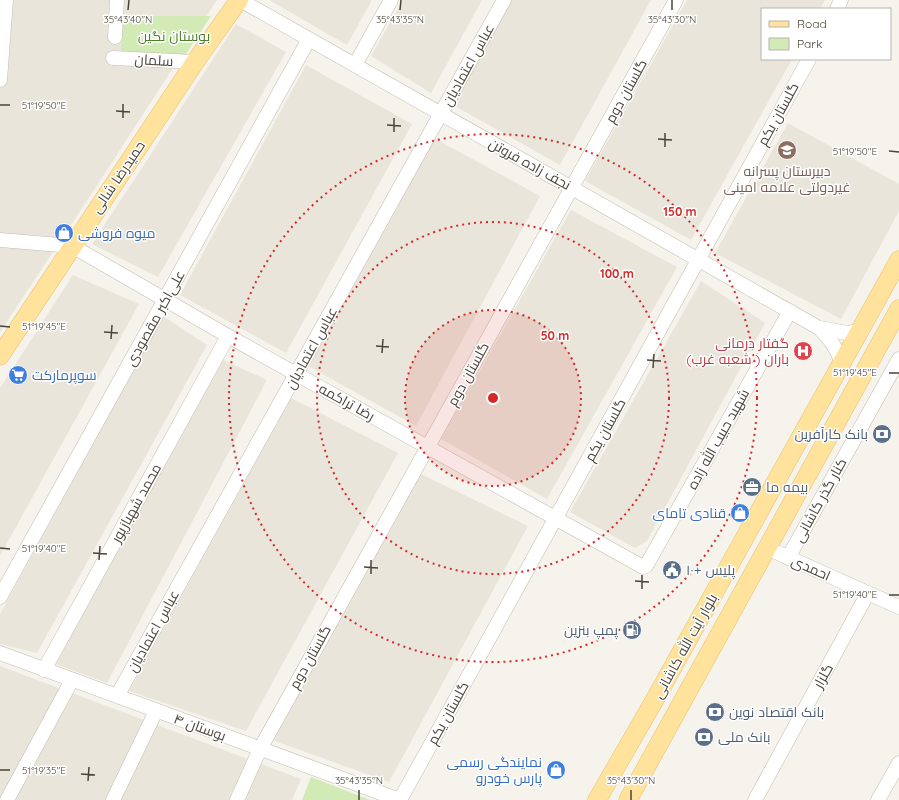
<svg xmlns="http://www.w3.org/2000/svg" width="899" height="800" viewBox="0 0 899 800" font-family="Quicksand,Cairo,sans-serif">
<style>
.residential{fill:#eae5da}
.green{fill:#d2eab5}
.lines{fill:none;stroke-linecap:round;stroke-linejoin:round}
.minor-casing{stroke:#c2bbae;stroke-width:15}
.major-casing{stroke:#e6c16a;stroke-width:19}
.minor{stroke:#fff;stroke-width:14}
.major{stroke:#ffe39c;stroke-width:18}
.ticks{fill:none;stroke:#4b4439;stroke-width:1.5}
.ring{fill:none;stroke:#d62828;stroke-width:2;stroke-dasharray:2 4}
.labels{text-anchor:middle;stroke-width:3;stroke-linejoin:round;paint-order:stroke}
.park-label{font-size:14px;fill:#4a7f2a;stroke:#fff}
.street-label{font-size:14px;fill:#4b4439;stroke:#fff}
.education-label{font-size:14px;fill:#785e54;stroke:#fff}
.shop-label{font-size:14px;fill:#366cbe;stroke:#fff;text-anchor:start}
.health-label{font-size:14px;fill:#be3a42;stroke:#fff;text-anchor:end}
.service-label{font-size:14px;fill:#4e5e75;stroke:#fff;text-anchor:start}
.ticks-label{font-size:10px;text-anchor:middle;fill:#4b4439;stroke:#fff;stroke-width:3;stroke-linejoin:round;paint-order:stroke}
.centre{fill:#d62828;stroke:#fff;stroke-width:2}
.ring-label{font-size:12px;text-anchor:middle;font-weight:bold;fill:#d62828;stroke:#fff;stroke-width:3;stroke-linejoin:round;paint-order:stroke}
</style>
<rect width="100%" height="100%" fill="#f6f3ec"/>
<path class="residential" d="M0 0H217L94 190 0 332Z
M269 0H372L347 45Z
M403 0H482L431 93 371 56Z
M511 0H651L560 165 453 105Z
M687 0H825L820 9H762V59H792L691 240 585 181Z
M236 24 286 52 158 277 92 244Z
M306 65 412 124 286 353 180 295Z
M788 123 899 184V211L841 319 715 253Z
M432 137 540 196 416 426 308 366Z
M571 210 677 267 547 499 441 439Z
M73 275 139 304 0 556V388Z
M701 281 765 323 647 541 635 548 570 512Z
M163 316 207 345 37 653 0 644V614Z
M221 359 267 380 107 683 53 663Z
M291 398 398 453 246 731 129 691Z
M421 474 528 526 389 782 272 740Z
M0 666 301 779 292 800H0Z"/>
<path class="green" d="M123 16H211L184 57 121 54Z
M311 777 370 800H302Z"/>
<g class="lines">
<g class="minor-casing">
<path id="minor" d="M240 0 819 328C830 339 837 348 842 363
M837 9 841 0
M115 37 117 0
M113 58 195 62
M355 65 391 0
M0 80 6 0
M0 240 72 246 228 336 643 567 646 566 790 311
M820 328 847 333 860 331
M767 548 899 607
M788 558 899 359
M0 597 309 39
M0 653 400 800
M44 670 228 336
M117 696 504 0
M7 800 72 680
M113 800 156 711
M237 800 260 749 676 0
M400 800 809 59
M755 800 868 593
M878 800 899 763"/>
</g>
<g class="major-casing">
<path id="major" d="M0 356 195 62 239 0
M597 800 654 701 899 260
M628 800 899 309"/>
</g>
<use href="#minor" class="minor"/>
<use href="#major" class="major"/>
</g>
<path class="ticks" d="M128 10 129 0M400 10 401 0M672 10V0M0 105H10M116 111 130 112M123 118V104M387 125 401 126M394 132V118M658 139 672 140M665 147V133M889 151 899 152M0 326 10 327M104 332 118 333M111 339 112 325M376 346 389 347M382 353 383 339M647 360 661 361M653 368 654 354M889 373H899M0 548 10 549M93 553 107 554M99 560 100 546M364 567 378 568M371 574V560M635 581 649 582M642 589V575M889 595H899M0 770H10M81 774 95 775M88 781 89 767M359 800V790M631 800V790"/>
<circle cx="493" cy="398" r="88" fill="#d62828" fill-opacity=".12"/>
<g class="ring">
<circle cx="493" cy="398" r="88"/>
<circle cx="493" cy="398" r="176"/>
<circle cx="493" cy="398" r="264"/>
</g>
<defs>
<g id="school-disc" transform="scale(1)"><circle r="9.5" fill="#8d6e63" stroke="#fff"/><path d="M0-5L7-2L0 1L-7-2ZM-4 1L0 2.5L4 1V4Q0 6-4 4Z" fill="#fff"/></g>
<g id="shop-disc" transform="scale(1)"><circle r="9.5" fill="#3f7fe0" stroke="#fff"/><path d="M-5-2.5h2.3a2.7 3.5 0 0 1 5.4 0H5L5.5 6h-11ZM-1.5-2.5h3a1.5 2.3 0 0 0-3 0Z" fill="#fff"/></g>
<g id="hospital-disc" transform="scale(1)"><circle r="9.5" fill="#e0444e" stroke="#fff"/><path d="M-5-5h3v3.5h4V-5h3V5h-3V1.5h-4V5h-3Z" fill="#fff"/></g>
<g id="supermarket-disc" transform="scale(1)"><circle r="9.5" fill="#3f7fe0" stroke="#fff"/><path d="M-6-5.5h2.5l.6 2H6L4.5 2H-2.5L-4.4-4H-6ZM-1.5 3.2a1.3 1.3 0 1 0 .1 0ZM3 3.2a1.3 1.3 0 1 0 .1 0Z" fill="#fff"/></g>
<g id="bank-disc" transform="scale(1)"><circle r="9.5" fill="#5c6f8a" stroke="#fff"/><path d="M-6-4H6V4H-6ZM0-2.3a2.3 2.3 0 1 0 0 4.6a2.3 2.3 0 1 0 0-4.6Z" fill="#fff"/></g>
<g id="office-disc" transform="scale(1)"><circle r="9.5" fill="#5c6f8a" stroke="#fff"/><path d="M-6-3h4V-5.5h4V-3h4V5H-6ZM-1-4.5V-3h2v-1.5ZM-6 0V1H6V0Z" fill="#fff"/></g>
<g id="civic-disc" transform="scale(1)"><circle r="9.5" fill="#5c6f8a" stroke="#fff"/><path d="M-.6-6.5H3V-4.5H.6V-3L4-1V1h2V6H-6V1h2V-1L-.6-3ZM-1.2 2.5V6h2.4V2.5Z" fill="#fff"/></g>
<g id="fuel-disc" transform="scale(1)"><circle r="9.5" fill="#5c6f8a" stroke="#fff"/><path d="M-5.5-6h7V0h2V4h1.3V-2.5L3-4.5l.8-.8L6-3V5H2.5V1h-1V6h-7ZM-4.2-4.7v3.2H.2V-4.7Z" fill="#fff"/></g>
</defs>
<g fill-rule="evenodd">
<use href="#school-disc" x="787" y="150"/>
<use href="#shop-disc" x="64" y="233"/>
<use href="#hospital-disc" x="803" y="351"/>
<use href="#supermarket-disc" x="18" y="375"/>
<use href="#bank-disc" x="882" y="434"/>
<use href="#office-disc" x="752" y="487"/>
<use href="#shop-disc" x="740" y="513"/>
<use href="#civic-disc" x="672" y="570"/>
<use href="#fuel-disc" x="632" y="630"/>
<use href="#bank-disc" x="715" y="712"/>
<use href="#bank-disc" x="704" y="737"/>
<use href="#shop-disc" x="556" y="770"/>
</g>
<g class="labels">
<g class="park-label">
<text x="174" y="41">بوستان نگین</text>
</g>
<g class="street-label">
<text transform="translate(154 60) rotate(3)" y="5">سلمان</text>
<text transform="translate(468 65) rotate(-61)" y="5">عباس اعتمادیان</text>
<text transform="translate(626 91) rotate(-61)" y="5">گلستان دوم</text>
<text transform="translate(778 114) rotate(-61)" y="5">گلستان یکم</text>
<text transform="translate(530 164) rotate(29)" y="5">نجف زاده فروتن</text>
<text transform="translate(118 177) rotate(-56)" y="5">حمیدرضا شالی</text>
<text transform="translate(155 318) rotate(-61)" y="5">علی‌اکبر مقصودی</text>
<text transform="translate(311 348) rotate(-61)" y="5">عباس اعتمادیان</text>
<text transform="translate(468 374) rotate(-61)" y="5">گلستان دوم</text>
<text transform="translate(347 402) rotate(29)" y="5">رضا تراکمه</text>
<text transform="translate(605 430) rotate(-61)" y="5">گلستان یکم</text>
<text transform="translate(718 439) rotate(-61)" y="5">شهید حبیب الله زاده</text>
<text transform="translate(820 500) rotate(-61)" y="5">کنار گذر کاشانی</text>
<text transform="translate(136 503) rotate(-61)" y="5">محمد شهبازپور</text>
<text transform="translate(811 568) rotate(24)" y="5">احمدی</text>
<text transform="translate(153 631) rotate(-61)" y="5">عباس اعتمادیان</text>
<text transform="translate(685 646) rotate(-61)" y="5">بلوار آیت الله کاشانی</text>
<text transform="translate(310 657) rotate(-61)" y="5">گلستان دوم</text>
<text transform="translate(823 676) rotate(-61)" y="5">گلزار</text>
<text transform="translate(448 713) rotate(-61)" y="5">گلستان یکم</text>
<text transform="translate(200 727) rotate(20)" y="5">بوستان ۴</text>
</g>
<g class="education-label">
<text x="787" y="176">دبیرستان پسرانه<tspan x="787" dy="16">غیردولتی علامه امینی</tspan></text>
</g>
<g class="shop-label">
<text x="78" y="238">میوه فروشی</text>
<text x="32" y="380">سوپرمارکت</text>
<text x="726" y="518" text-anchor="end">قنادی تامای</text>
<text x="542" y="767" text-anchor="end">نمایندگی رسمی<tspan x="542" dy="16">پارس خودرو</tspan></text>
</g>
<g class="health-label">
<text x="789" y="348">گفتار درمانی<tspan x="789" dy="16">باران ( شعبه غرب)</tspan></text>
</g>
<g class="service-label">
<text x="868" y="439" text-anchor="end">بانک کارآفرین</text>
<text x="766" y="492">بیمه ما</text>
<text x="686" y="575">پلیس +۱۰</text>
<text x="618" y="635" text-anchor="end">پمپ بنزین</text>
<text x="729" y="717">بانک اقتصاد نوین</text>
<text x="718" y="742">بانک ملی</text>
</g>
</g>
<g class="ticks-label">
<text x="128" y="23">35°43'40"N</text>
<text x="400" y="23">35°43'35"N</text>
<text x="672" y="23">35°43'30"N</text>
<text x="44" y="109">51°19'50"E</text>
<text x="855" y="155">51°19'50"E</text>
<text x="44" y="330">51°19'45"E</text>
<text x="855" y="376">51°19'45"E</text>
<text x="44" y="552">51°19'40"E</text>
<text x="855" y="598">51°19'40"E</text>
<text x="44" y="774">51°19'35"E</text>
<text x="359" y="784">35°43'35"N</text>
<text x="631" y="784">35°43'30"N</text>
</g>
<circle cx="493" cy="398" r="6" class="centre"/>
<g class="ring-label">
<text x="680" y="216">150 m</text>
<text x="617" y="278">100 m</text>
<text x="555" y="340">50 m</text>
</g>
<rect x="761" y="8" width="130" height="52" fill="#ffffff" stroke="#b7b4b0"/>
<rect x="769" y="21" width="20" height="6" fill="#ffe39c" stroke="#b7b4b0"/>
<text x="797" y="28" font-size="12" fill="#4b4439">Road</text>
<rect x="769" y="38" width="20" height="12" fill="#d2eab5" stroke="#b7b4b0"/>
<text x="797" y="48" font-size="12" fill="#4b4439">Park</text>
</svg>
